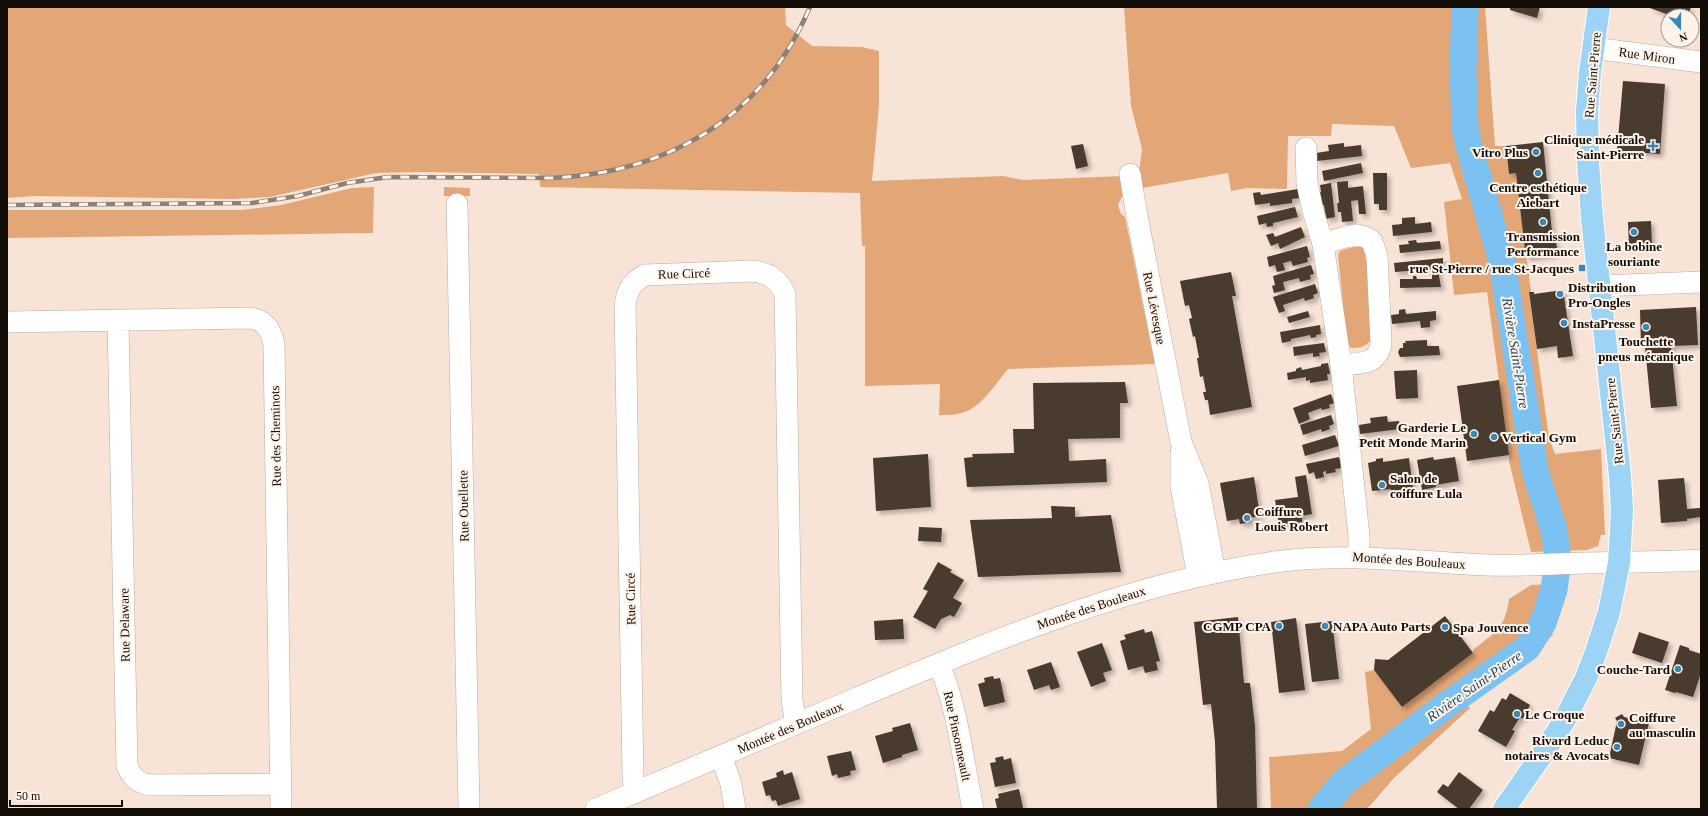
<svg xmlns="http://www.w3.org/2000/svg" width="1708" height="816" viewBox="0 0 1708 816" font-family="'Times New Roman',serif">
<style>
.green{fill:#e3a777}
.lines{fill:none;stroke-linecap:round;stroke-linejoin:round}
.river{stroke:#7bc1f1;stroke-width:27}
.building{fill:#493a2e;filter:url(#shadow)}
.minor-casing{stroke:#bdaa9d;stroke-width:22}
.major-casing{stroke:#fff;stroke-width:24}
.minor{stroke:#fff;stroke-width:21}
.major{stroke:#9dd3f5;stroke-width:22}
.rail-casing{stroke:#8d8076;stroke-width:4.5}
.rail{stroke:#fff3ea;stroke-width:3;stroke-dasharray:9;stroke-linecap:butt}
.poi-dot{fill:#3887b9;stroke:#fff3ea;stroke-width:1.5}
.labels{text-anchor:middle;stroke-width:4;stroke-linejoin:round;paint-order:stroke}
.street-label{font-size:13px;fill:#130d08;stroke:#fff3ea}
.poi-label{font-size:13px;font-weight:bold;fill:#130d08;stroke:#fff3ea;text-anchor:start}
.water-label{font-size:14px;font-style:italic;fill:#214861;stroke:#fff3ea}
</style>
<defs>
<filter id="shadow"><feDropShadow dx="3.5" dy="3.5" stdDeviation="2" flood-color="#0004"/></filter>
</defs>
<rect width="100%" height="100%" fill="#f8e4d6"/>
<path class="green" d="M7 7H785L786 25 812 46 862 47 879 51V105L872 181 1003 176 1023 180 1122 176 1124 192 1118 205 1121 214 1125 217 1155 364 1008 369C998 381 983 404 969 410 960 415 949 415 939 415L940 384 865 386V246H862L860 193 540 187 539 174 420 172 376 173 270 197 232 199 34 196 7 198Z
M1124 7H1485L1495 146H1506L1509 174 1516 173 1531 292H1529L1549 438 1555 454 1601 449 1605 535H1601L1598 546 1587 550 1531 552 1509 461V455L1487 292 1454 295 1444 202 1462 199 1450 163 1411 168 1394 126 1332 124 1331 136H1288L1287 189 1247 188 1231 191 1228 173 1142 188 1139 173 1142 149 1131 106Z
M374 187 373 233 7 238V210H241L281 205 352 188Z
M444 187 470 188V196H444Z
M1353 247H1361L1364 249 1368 271 1371 340C1366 347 1359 348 1351 348L1347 343 1338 255 1340 251Z
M1551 584 1541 620 1553 635 1464 701 1470 708 1394 778 1367 809H1271L1269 757 1342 751 1371 729 1365 672 1374 670 1402 707 1473 653 1474 649C1496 632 1505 628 1509 599L1531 585Z"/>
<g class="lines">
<path class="river" d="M1321 809 1344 782 1445 706 1527 648 1543 623 1554 590 1558 559 1554 530 1535 471 1502 261 1473 160 1465 129 1463 69 1465 7"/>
</g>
<path class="building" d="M1510 7H1540L1537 18 1510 10Z
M1647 7H1691L1688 16H1672Z
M1623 81 1665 84 1660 154 1617 151Z
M1543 142 1553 242 1556 241 1557 249H1554L1555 254 1526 258 1516 173 1509 174 1506 146Z
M1344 143V147L1361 145 1362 156 1317 161 1316 153 1329 151 1328 145Z
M1083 144 1088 166 1076 169 1071 146Z
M1361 163 1363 173 1324 181 1322 171Z
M1373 173H1387V210H1379V204H1374Z
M1348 181V188L1363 186 1366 214H1359L1358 200 1351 201 1353 221 1342 222 1341 212H1338L1337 203H1339L1337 182Z
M1331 183 1335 217 1326 219 1324 205H1318L1316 193 1321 192 1320 185Z
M1298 189 1299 198 1292 199V203L1270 206V203L1255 205 1253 193 1260 192 1261 195Z
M1295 207 1298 217 1273 223V226L1267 227 1266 223 1259 225 1257 216Z
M1415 217V224L1431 222 1432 232 1393 236 1392 225 1402 224V218Z
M1651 221 1652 247H1629L1628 222Z
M1301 227 1305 237 1280 249 1278 243 1271 246 1266 235 1273 233 1275 237Z
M1416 240 1417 243 1440 241 1441 249 1400 253 1399 245 1409 244 1408 241Z
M1307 246 1310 257 1307 258 1308 262 1293 266 1291 261 1283 263 1285 270 1277 272 1275 265 1269 267 1267 257Z
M1443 258V268L1395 272 1394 263Z
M1311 265 1314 274 1310 275 1311 279 1300 282 1299 278 1283 282 1285 290 1274 293 1272 286 1275 285 1273 276Z
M1432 270H1438L1441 287 1400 288V279H1413V276H1416L1417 279H1432Z
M1231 272 1236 296H1232L1252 407 1210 415 1208 400H1205L1203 392H1206L1203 376 1200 377 1197 358H1199L1195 336 1193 337 1189 319 1192 318 1189 305 1185 306 1180 281Z
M1315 284 1318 293 1313 295 1314 298 1305 301 1304 298 1283 305 1285 311 1279 313 1273 297Z
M1563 290 1573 356 1558 358 1557 346 1537 349 1529 292H1534V294Z
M1696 307 1698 345 1671 346 1677 406 1651 408 1645 347H1641L1640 310Z
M1405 309 1406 314 1436 311V320L1430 321V327L1421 328 1420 321 1392 324 1391 315 1399 314V310Z
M1308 311 1310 317 1289 323 1287 317Z
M1320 325 1321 334 1316 335V337L1311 338 1310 335 1291 339V341L1282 343 1280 332Z
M1427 340V346H1439L1440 355 1400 357 1398 352 1400 348H1403V343H1406L1405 341Z
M1324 343 1326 352 1319 353 1320 356 1313 357V353L1294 356 1293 347Z
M1328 363 1330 374H1327L1328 380 1310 383V380L1306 381V377L1288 380 1287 373 1296 371V369L1301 367 1302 370 1321 366V364Z
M1417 370 1418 398 1396 399 1394 371Z
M1499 380 1509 455 1467 461 1457 386Z
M1125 382 1128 403H1120V438L1068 439 1069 461 1106 459 1107 482 967 487 964 458 973 457 972 454 1014 453 1013 429H1034L1033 383Z
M1331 394 1334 403 1329 405 1330 408 1322 410 1321 408 1308 413 1310 419 1299 424 1293 408Z
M1331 415 1334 424 1329 426 1330 429 1322 432 1321 429 1303 435 1300 425Z
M1387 416 1388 422 1399 421 1400 429 1360 434 1359 425 1371 423 1370 418Z
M1335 435 1339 446 1305 456 1302 445Z
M928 454 931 507 876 511 873 458Z
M1339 457 1342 468 1335 469 1336 472 1326 474V471L1323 472 1324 477 1316 479 1314 472 1309 474 1306 464Z
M1433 457 1434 460 1455 457 1459 481 1436 485V487L1422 490 1417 460Z
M1383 458V462L1409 458 1413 488 1391 492V489L1372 491 1368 463 1376 461V459Z
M1306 475 1312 514 1302 516V522L1279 525 1275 500 1298 497 1295 477Z
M1254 477 1260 516 1250 518 1251 522 1240 524 1239 519 1227 521 1220 483Z
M1684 478 1687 509 1700 508V517L1687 519V521L1661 523 1658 480Z
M1051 506 1075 507V517L1111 515 1121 572 978 577 970 520 1052 518Z
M919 527 942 528 941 542 918 541Z
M938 562 952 570 950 572 964 580 953 598 962 603 954 617 950 615 941 619 935 629 913 617 928 591 923 589Z
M1445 616 1473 653 1402 707 1374 670 1375 659 1388 660Z
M1238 617 1244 683H1250L1255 726 1257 809H1217L1215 742 1211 704 1203 705 1194 622Z
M1296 618 1305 690 1279 693 1271 622Z
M903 619 904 639 875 640 874 621Z
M1332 621 1339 679 1312 682 1305 624Z
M1144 629 1145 633 1152 631 1160 661 1156 662 1158 670 1145 673 1143 666 1128 670 1120 641 1126 639 1124 635Z
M1639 632 1669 642 1662 663 1632 653Z
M1102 643 1112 670 1103 673 1106 681 1091 687 1077 652Z
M1680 645 1689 648V650L1701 654V673L1693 697 1676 692 1675 693 1665 690Z
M1051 662 1060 687 1051 690 1049 685 1034 690 1027 670Z
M993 676 994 679 1000 678 1005 702 984 707 978 684 985 682 984 678Z
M1510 693 1530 705 1523 719 1520 717 1512 730 1515 731 1506 747 1478 731 1490 710 1494 712 1502 698 1506 700Z
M1622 714 1624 717 1649 723 1639 765 1609 758 1617 721 1615 718Z
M910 723 918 750 902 755V757L883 763 875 736 893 731 892 728Z
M851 751 856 770 850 771 851 775 838 778 837 774 832 776 827 756Z
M1003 756 1004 760 1011 758 1016 783 995 787 990 763 996 762 995 758Z
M783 770 784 775 792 772 800 799 778 806 776 800 772 801 770 795 766 796 762 782 777 777 776 773Z
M1459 772 1483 790 1469 809H1459L1437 792 1443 784 1448 787Z
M1019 789 1023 808 1017 809 997 808 995 799 999 798 998 794Z"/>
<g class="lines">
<g class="minor-casing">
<path id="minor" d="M1593 48 1701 62
M1306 148 1307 183 1313 211 1323 244 1341 365 1359 536V557
M1130 174 1136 211 1181 442 1198 483 1215 573
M457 204 469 809
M1323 244 1345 237 1358 235 1365 237 1372 241 1377 256 1381 343C1378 366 1359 363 1341 365
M1600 286 1701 282
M118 320 127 766C132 778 138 783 151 785L281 784
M7 322 251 318C266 321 271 330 274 344L281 809
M1181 453V486L1198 576
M939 664C958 709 963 761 973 809
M721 756 731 784 735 809
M635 793 633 776 625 305C627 290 632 282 645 275L753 271C769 273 778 279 785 294L792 701 796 724
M596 809C683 772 770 735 857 698 992 641 1128 583 1274 562 1345 552 1416 562 1487 565 1520 566 1553 564 1585 563 1624 562 1662 562 1701 560"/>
</g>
<g class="major-casing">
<path id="major" d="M1504 809 1546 749 1564 721 1586 678 1596 652 1609 612 1619 563 1622 511 1620 476 1592 218 1588 162 1587 111 1590 72 1599 7"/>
</g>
<use href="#minor" class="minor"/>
<use href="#major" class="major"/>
<g class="rail-casing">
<path id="rail" d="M7 205 252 203 298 196 347 183 388 177 551 178C668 173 763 118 810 7"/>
</g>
<use href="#rail" class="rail"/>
</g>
<g class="poi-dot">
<path d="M1651 140h4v4h4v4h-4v4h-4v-4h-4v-4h4z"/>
<circle cx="1536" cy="152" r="4"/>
<circle cx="1538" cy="173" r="4"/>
<circle cx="1543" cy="222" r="4"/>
<circle cx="1634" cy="232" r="4"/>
<rect x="1578" y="264" width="8" height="8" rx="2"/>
<circle cx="1560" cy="294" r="4"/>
<circle cx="1564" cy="323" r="4"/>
<circle cx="1646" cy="327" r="4"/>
<circle cx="1474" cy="434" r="4"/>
<circle cx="1494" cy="437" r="4"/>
<circle cx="1382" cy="485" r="4"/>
<circle cx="1247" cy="518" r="4"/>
<circle cx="1279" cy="626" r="4"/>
<circle cx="1325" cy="626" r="4"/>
<circle cx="1445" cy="627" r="4"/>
<circle cx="1678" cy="669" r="4"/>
<circle cx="1517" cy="714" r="4"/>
<circle cx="1621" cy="724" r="4"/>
<circle cx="1617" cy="747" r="4"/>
</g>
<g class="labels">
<g class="street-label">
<text transform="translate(1647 55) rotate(8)" y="5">Rue Miron</text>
<text transform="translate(1592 75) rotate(-85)" y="5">Rue Saint-Pierre</text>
<text transform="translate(684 273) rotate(-2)" y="5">Rue Circé</text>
<text transform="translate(1155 308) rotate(79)" y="5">Rue Lévesque</text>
<text transform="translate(1614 421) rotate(-96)" y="5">Rue Saint-Pierre</text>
<text transform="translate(275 436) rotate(-91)" y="5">Rue des Cheminots</text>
<text transform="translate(463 506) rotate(-91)" y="5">Rue Ouellette</text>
<text transform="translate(1409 560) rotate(4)" y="5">Montée des Bouleaux</text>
<text transform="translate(630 599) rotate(-91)" y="5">Rue Circé</text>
<text transform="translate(1091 607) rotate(-18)" y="5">Montée des Bouleaux</text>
<text transform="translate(124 625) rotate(-91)" y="5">Rue Delaware</text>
<text transform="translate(790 727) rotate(-23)" y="5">Montée des Bouleaux</text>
<text transform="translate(958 736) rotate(78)" y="5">Rue Pinsonneault</text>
</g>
<g class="poi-label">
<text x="1644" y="144" text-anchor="end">Clinique médicale<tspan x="1644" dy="15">Saint-Pierre</tspan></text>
<text x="1528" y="157" text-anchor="end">Vitro Plus</text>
<text x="1538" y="192" text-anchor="middle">Centre esthétique<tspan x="1538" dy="15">Aiebart</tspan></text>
<text x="1543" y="241" text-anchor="middle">Transmission<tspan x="1543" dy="15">Performance</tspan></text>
<text x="1634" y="251" text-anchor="middle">La bobine<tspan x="1634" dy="15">souriante</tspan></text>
<text x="1574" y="273" text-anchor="end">rue St-Pierre / rue St-Jacques</text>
<text x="1568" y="292">Distribution<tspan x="1568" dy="15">Pro-Ongles</tspan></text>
<text x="1572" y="328">InstaPresse</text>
<text x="1646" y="346" text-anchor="middle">Touchette<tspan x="1646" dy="15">pneus mécanique</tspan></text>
<text x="1466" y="432" text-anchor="end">Garderie Le<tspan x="1466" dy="15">Petit Monde Marin</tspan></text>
<text x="1502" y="442">Vertical Gym</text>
<text x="1390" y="483">Salon de<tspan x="1390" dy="15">coiffure Lula</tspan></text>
<text x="1255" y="516">Coiffure<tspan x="1255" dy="15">Louis Robert</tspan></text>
<text x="1271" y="631" text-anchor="end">CGMP CPA</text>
<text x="1333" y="631">NAPA Auto Parts</text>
<text x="1453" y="632">Spa Jouvence</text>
<text x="1670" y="674" text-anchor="end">Couche-Tard</text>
<text x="1525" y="719">Le Croque</text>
<text x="1629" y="722">Coiffure<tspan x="1629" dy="15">au masculin</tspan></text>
<text x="1609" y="745" text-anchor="end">Rivard Leduc<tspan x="1609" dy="15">notaires &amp; Avocats</tspan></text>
</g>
<g class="water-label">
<text transform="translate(1516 353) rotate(81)" y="5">Rivière Saint-Pierre</text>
<text transform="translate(1474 686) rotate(-35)" y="5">Rivière Saint-Pierre</text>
</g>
</g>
<rect width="1708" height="816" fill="none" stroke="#130d08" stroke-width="16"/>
<g transform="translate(1680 28) rotate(159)"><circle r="19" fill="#fff3ea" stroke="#a19790"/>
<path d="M0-3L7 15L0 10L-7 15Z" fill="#3887b9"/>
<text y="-6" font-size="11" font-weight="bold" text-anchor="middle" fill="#130d08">N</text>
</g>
<path d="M10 800v6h112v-6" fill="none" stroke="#130d08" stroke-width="2"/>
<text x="16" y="800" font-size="12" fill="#130d08" stroke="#fff3ea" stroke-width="3" paint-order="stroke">50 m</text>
</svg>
